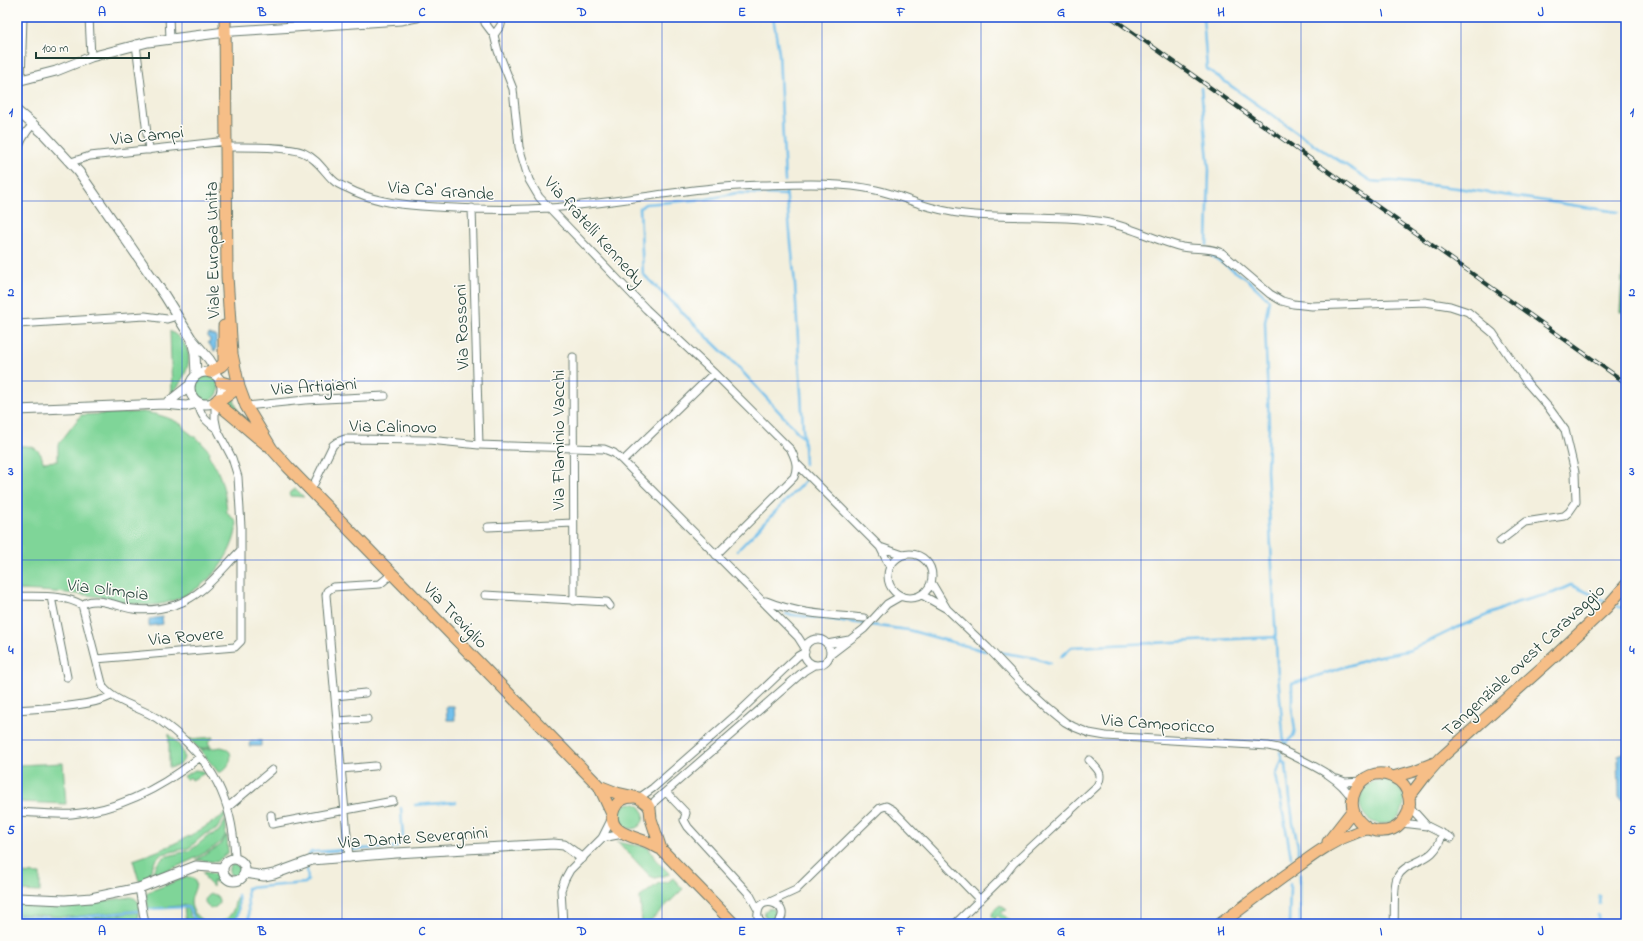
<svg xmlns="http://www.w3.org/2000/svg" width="1643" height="941" viewBox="0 0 1643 941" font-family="'Indie Flower',sans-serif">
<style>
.green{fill:#7fd598;stroke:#4f8966}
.forest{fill:#67b680;stroke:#437a5a}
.water{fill:#71bfeb;stroke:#487e90}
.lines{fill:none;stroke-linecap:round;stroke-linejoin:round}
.stream{stroke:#71bfeb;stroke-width:2.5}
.minor-casing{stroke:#697b6f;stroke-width:9}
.tertiary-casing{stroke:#697b6f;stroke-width:11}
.primary-casing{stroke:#697b6f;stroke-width:13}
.minor{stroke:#fff;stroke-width:7}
.tertiary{stroke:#fff;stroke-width:9}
.primary{stroke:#f6be87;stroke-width:11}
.rail-casing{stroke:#1f3d34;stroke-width:4}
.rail{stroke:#fdfcf7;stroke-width:2.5;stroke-dasharray:8;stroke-linecap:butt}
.grid{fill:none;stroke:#1d4ed8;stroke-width:1;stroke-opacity:0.55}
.labels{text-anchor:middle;stroke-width:3;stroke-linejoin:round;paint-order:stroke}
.street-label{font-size:18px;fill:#1f3d34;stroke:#fdfcf7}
.neatline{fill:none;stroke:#1d4ed8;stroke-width:1.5}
.grid-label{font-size:13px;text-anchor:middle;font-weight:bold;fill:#1d4ed8}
</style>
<rect width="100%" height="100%" fill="#fdfcf7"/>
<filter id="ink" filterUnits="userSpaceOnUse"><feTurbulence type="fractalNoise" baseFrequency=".025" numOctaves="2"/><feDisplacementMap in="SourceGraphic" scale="8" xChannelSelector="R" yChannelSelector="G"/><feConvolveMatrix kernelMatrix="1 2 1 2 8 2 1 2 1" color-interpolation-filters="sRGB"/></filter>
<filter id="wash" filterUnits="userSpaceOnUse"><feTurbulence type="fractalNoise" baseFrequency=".012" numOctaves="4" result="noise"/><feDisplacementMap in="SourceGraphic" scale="16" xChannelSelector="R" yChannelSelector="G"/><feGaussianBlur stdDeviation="0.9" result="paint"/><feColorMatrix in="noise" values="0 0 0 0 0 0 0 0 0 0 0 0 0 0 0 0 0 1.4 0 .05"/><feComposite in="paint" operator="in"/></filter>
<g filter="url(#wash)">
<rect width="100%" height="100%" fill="#f3efdd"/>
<path class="green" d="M170 331C199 348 190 372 172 394Z
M193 388a13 13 0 1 1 26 0a13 13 0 1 1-26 0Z
M233 397 239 414 226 405Z
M143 412C158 414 171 418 184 426L183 428 200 441 210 452 209 456C221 473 226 493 227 513L237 522C236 540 228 555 218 569 201 590 171 607 144 605 129 604 116 600 102 597 74 593 45 591 17 590V446C30 445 41 447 43 462L58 461V445L81 415Z
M295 489H296L304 497 290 496V493Z
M169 734C180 744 196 764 169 768Z
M214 737 208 742 211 747 199 749 189 739Z
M221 747 225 748 230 752C233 761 227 769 219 773L200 750Z
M63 763 66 804 17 802V765Z
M195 770 202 771 205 773 192 780 190 777 187 780 184 776Z
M1360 802a22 22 0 1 1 44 0a22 22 0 1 1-44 0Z
M618 816a13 13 0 1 1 26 0a13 13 0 1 1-26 0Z
M225 814 226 816 216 830 205 834 189 848 162 854 155 861 147 879 139 881 133 860C167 849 196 834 225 814Z
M226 820C226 826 227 833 224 838 215 852 165 872 149 878L158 863 164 857 191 850 207 837 218 832Z
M227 835 228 852 217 862 196 860 219 846Z
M617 841C628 846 638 844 649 848L655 859 670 874 655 878 650 876Z
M233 864 237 865 240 869V872L236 876 231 875 229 872V867Z
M203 872 217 874 223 884 213 881V887L207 881Z
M17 873 40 874V892L17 891Z
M187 877C190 877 193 877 195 881 198 886 191 895 191 902 192 919 213 931 227 918 236 910 233 904 237 897 237 902 239 908 238 913 234 926 208 928 199 921 194 917 192 910 188 905L148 909 146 895 148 892Z
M673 878 683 889 647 924H642L640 897 659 883 668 882Z
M205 901a7 7 0 1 1 14 0a7 7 0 1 1-14 0Z
M130 897C137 898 139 902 140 908L138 910 71 917 17 914V904L77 905Z
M1000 905 1007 910 1001 912 1013 924H1006L997 915 995 920 992 916 993 911Z
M184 908 188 909 190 916 198 924H186Z
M764.5 914a5.5 5.5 0 1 1 11 0a5.5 5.5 0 1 1-11 0Z
M138 912 139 921 113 924H17V918L71 921Z"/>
<path class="forest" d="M1626 219V312H1620L1625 220Z"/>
<path class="water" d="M209 334 216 336V350L214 351 208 342H210V339L207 337Z
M162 617 163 624 149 626V619Z
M446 706H454L455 720H447Z
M261 740V746H249L250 741Z
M1626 752V801L1621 800 1619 797 1618 755Z"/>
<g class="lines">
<path class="stream" d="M773 17 779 53 785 181
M1203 17 1207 69 1322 150 1371 181 1380 182 1391 181 1457 188 1618 212
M1201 88 1209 170 1207 245
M786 189 795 285 805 464
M786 195 737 193 707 199 645 204 640 208 643 274 740 369 804 439
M1209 254 1248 280 1269 300 1265 322 1269 427 1267 470 1277 662 1284 745
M737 551 806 480
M1617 606 1621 608 1626 603
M786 614 866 624
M871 625 908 630 985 651
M998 652 1035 658 1050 663
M1061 657 1072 647 1275 637
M1284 745 1293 736 1295 730 1292 708V684L1375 657 1411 650 1454 629 1518 602 1553 593 1571 585 1604 600
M1280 752 1282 760 1276 775 1291 857
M1282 760 1286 765 1293 823 1298 846V856
M415 805 456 802
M309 855 311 852 396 847 403 839 401 808
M1599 904 1600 896
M148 909 188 907 194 918 201 924
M1598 915V920L1614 924
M17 916 64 919 138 911
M227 924C241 919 239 909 238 895
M249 924 247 888 305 883 308 880 307 869
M1289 924 1290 884
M1300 924V874"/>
</g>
</g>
<g filter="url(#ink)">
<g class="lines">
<g class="minor-casing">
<path id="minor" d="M89 17 91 57
M169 17 170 38
M484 17 485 23 494 35 498 51 513 89 519 147 529 180 539 197 646 309 714 373 791 450C796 460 798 467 794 477L716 555
M494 35 501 25 502 17
M136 44 149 150
M21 80 23 17
M227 147C245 147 289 146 304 153 317 159 323 170 333 180 337 184 342 186 347 188 370 200 394 204 421 206 463 209 507 211 549 208 621 203 691 186 763 185 800 184 840 182 876 190 895 194 912 202 930 207 944 211 961 214 975 215 1019 218 1066 215 1109 223 1134 228 1157 241 1182 247 1197 250 1207 246 1222 253L1270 294 1282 301 1293 304 1312 306 1425 302 1450 306 1468 312 1493 333 1528 384 1549 408 1565 430 1575 472 1576 502 1569 512 1564 516 1525 522 1500 541
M17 154C19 142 25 133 33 124
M71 162 90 156 227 141
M472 208 479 445
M17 324 145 316 167 319 177 316
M573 357 574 601
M198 403C201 417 206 421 217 429
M246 406 305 400 385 396
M623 461 714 373
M797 464 880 547 890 567
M311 490 333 445 337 442 345 439 429 440 479 445 604 449 614 453 623 461 798 637 805 648
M488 527 573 523
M880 547 903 555
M888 576a22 22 0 1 1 44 0a22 22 0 1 1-44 0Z
M931 582 947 609 988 648 1026 688 1048 708 1065 722 1074 727 1089 733 1106 736 1268 746 1278 748C1302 761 1339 774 1352 799
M485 595 607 602 610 606
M922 595 947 609
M17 596C38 597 64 594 82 605
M51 597 67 677
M766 601C797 614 831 615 864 618
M82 605 103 687C116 703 140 707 158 719 200 748 226 783 233 834 234 843 235 851 235 859
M82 605C94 595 119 607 133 609 147 611 162 609 175 605 204 595 220 571 241 550
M804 652a13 13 0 1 1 26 0a13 13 0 1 1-26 0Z
M827 644 849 640
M830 655 864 629 887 604 901 596
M96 659 235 647 241 641V527L238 477 232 458 217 429 215 419V402
M335 696 365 693
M17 710C42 708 90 707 111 696
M337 721 367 719
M341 769 375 766
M1337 779 1345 782 1362 781
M666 792 686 813 684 820 688 827 750 895 758 910
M639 798 653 788 735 716 798 656 805 652
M1409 806 1427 826
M228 807 272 770
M650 809 655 801 804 671 814 665
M17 812C35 813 54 815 72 814 120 810 164 786 200 757
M271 815 272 824 393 801
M1401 823 1427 826 1451 838
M602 838 623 834
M349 858 326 595 327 591 333 587 380 584 392 574
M139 888 145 924
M770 902 796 890 880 808 886 806 893 810 980 900
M563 924 561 890 565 879 570 870 602 838 612 818
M763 924C759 921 757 918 758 913 760 892 795 906 777 924
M955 924 1003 877 1013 864 1097 786C1104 773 1098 770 1089 760
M1394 924C1395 913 1393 887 1397 878 1406 858 1436 865 1442 834"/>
</g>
<g class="tertiary-casing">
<path id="tertiary" d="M17 81 56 71 91 57 148 42 233 31 400 20 417 17
M17 111 42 132 79 172 165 296 191 338 209 359 214 367 215 374
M192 341 195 353 196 375
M190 388a16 16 0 1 1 32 0a16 16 0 1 1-32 0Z
M166 404 190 385
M17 410 164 404 186 406 198 403
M223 870a11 11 0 1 1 22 0a11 11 0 1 1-22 0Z
M245 873 264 876 274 874 312 860 396 853 553 844 564 845 582 858
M17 898 65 900 91 898 139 888 196 866 223 868"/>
</g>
<g class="primary-casing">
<path id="primary" d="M225 17 227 276 232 354 239 387 246 406 272 449 288 467 599 786 612 814
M210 372 221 366 224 363V326
M221 382 239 387
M218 399 224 398 239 387
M215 402C233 415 249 431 267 445
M1393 777 1414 771 1434 763
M599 786 617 793 639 798 647 804 650 809 651 819 661 849
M634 797C625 797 617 801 614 809 605 832 632 836 647 842 652 844 656 847 661 849L734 924
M1409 797 1425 776 1441 758 1555 656 1607 607 1626 585
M1328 842 1353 810
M1220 924C1242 908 1264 891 1286 875 1307 860 1326 844 1350 835 1355 833 1361 830 1367 829 1370 829 1373 830 1376 831 1385 832 1395 830 1401 823 1415 809 1411 785 1393 777 1360 761 1334 810 1369 829"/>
</g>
<use href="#minor" class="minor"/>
<use href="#tertiary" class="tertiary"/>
<use href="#primary" class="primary"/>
<g class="rail-casing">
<path id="rail" d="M1111 17 1626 383"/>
</g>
<use href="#rail" class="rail"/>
</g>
</g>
<path class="grid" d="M182 17V924M342 17V924M502 17V924M662 17V924M822 17V924M981 17V924M1141 17V924M1301 17V924M1461 17V924M17 201H1626M17 381H1626M17 560H1626M17 740H1626"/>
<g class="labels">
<g class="street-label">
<text transform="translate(147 135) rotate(-6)" y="6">Via Campi</text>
<text transform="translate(441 190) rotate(4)" y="6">Via Ca' Grande</text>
<text transform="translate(595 231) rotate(48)" y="6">Via fratelli Kennedy</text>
<text transform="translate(212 250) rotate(-91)" y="6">Viale Europa Unita</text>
<text transform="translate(461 327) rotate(-92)" y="6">Via Rossoni</text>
<text transform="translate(314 386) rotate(-4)" y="6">Via Artigiani</text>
<text transform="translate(393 426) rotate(1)" y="6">Via Calinovo</text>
<text transform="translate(558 440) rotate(-90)" y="6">Via Flaminio Vacchi</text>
<text transform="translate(108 589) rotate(7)" y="6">Via Olimpia</text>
<text transform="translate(456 615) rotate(46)" y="6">Via Treviglio</text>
<text transform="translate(186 636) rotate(-5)" y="6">Via Rovere</text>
<text transform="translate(1523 660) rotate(-43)" y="6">Tangenziale ovest Caravaggio</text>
<text transform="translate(1158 723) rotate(4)" y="6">Via Camporicco</text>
<text transform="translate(413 837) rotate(-4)" y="6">Via Dante Severgnini</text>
</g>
</g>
<rect width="1643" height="941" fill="none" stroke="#fdfcf7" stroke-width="44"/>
<path d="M36 52v6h113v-6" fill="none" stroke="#1f3d34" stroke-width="2"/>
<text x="42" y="52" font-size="12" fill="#1f3d34" stroke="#fdfcf7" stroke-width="3" paint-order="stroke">100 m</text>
<rect x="22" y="22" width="1599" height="897" class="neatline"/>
<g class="grid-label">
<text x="102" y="16">A</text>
<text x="262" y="16">B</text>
<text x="422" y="16">C</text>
<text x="582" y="16">D</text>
<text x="742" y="16">E</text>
<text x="901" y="16">F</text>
<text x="1061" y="16">G</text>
<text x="1221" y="16">H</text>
<text x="1381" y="16">I</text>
<text x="1541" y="16">J</text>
<text x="11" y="116">1</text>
<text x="1632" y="116">1</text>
<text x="11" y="296">2</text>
<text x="1632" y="296">2</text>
<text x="11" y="475">3</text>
<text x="1632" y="475">3</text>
<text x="11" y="654">4</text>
<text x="1632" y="654">4</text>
<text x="11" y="834">5</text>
<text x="1632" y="834">5</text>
<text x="102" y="935">A</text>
<text x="262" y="935">B</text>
<text x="422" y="935">C</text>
<text x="582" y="935">D</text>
<text x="742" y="935">E</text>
<text x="901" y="935">F</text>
<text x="1061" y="935">G</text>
<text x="1221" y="935">H</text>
<text x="1381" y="935">I</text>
<text x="1541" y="935">J</text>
</g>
</svg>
